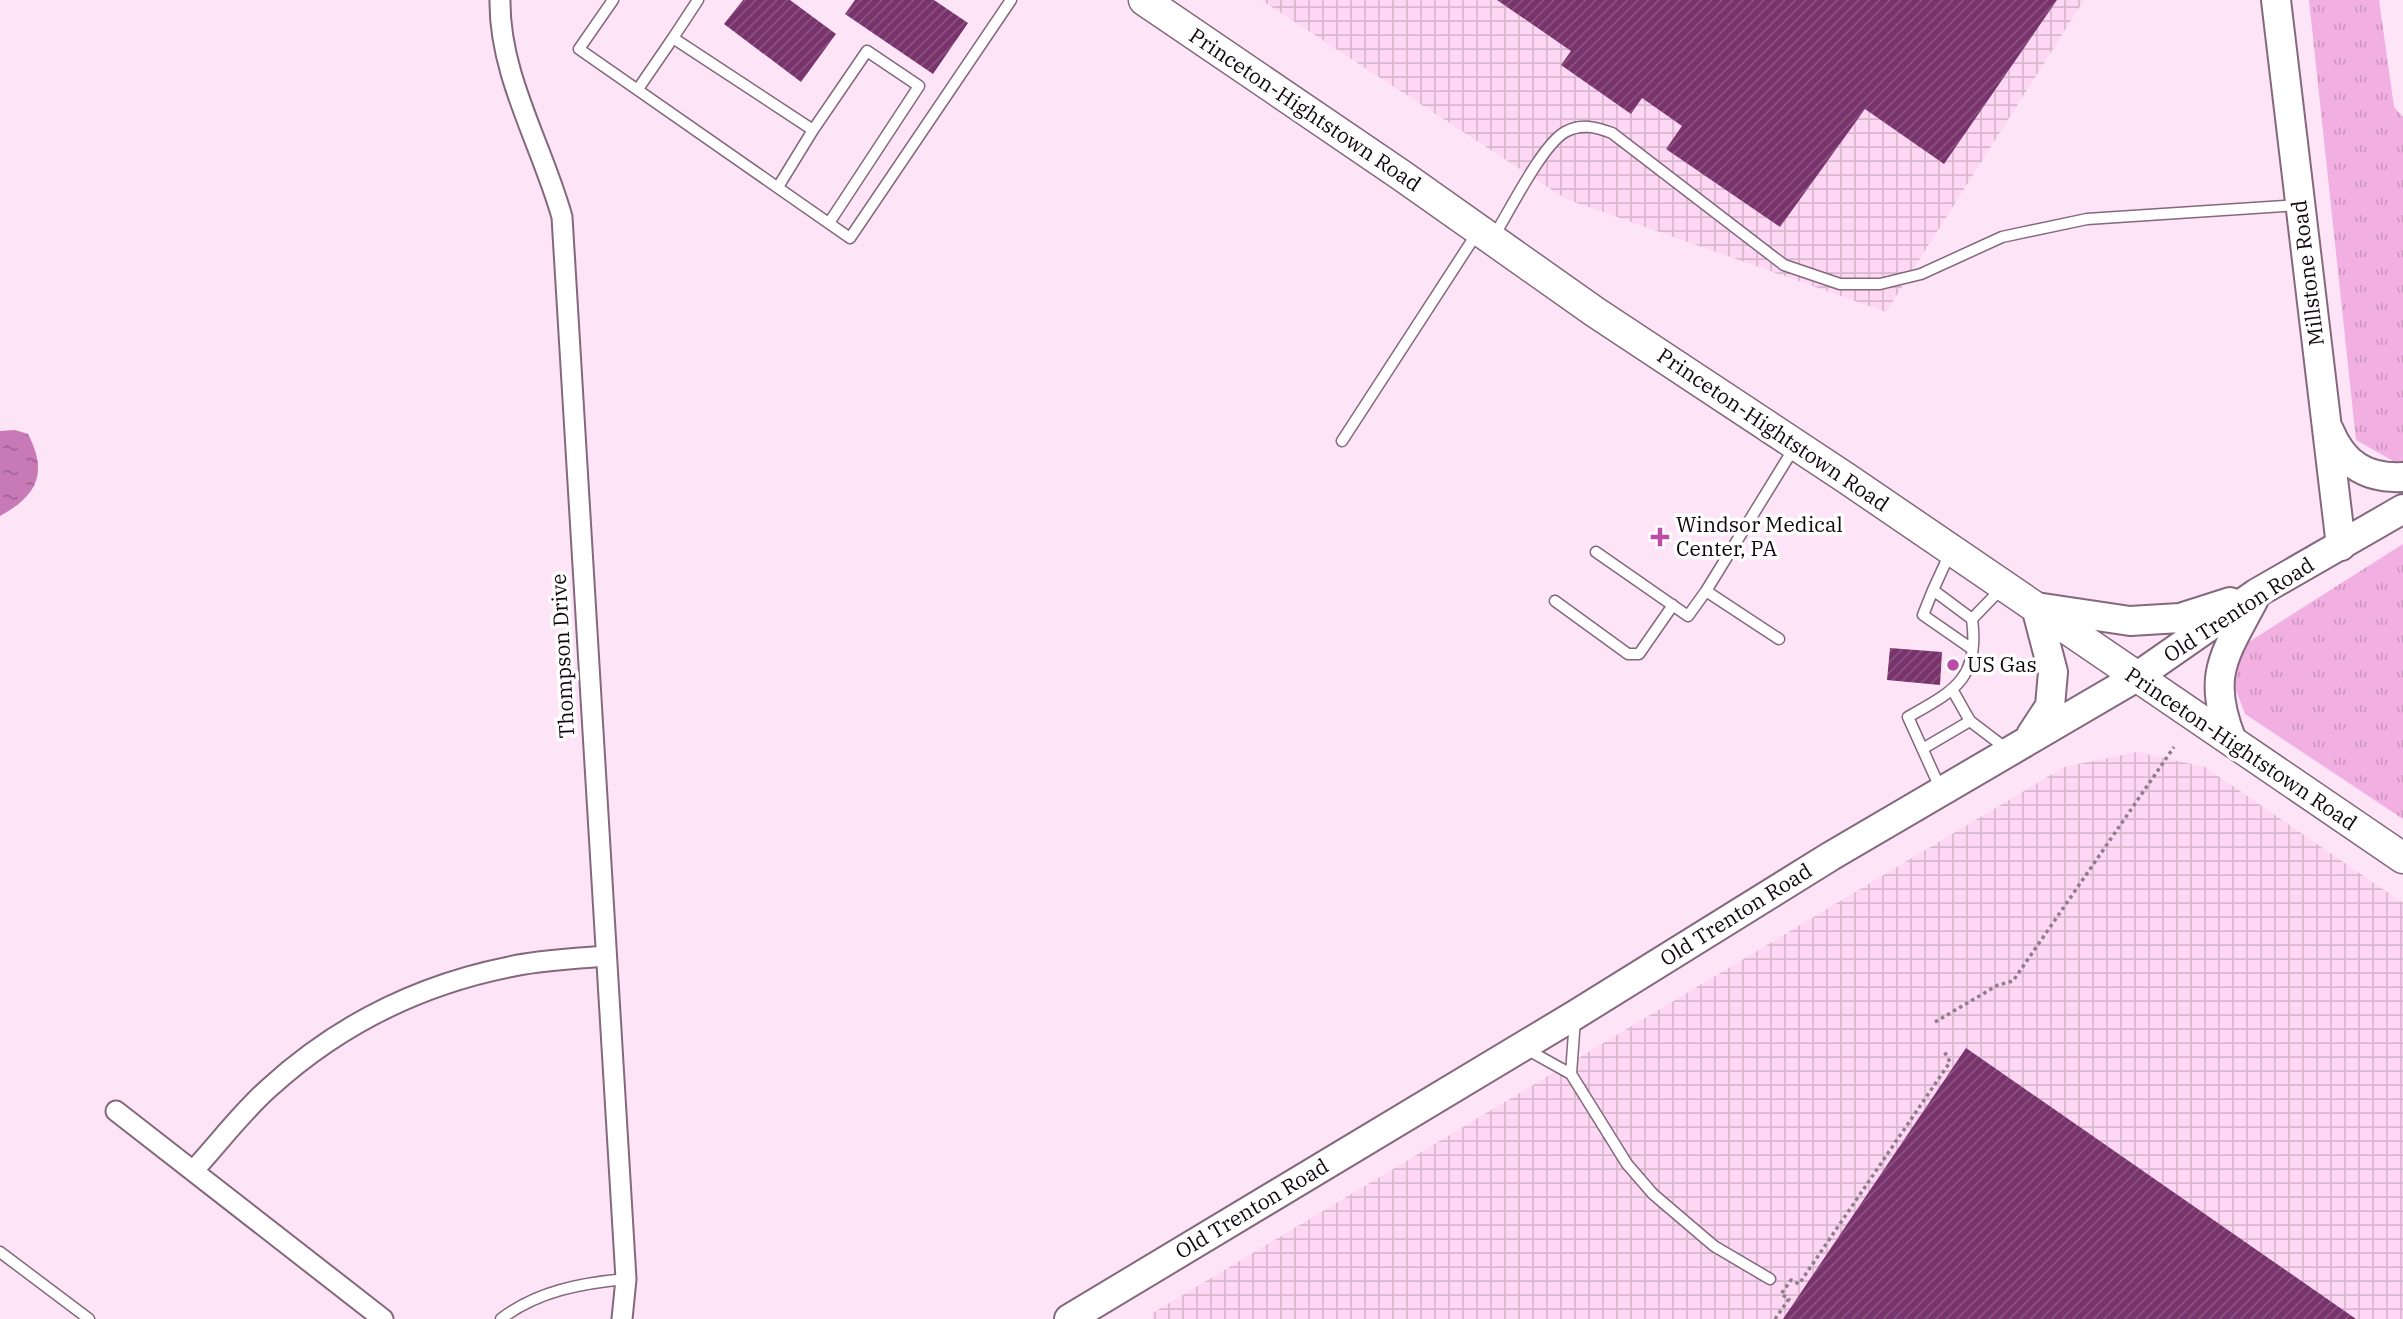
<svg xmlns="http://www.w3.org/2000/svg" width="2403" height="1319" viewBox="0 0 2403 1319" font-family="'IBM Plex Serif',serif">
<style>
.industrial{fill:url(#industrial-grid)}
.grass{fill:url(#grass-tufts)}
.water{fill:url(#water-ripples)}
.building{fill:url(#building-hatch)}
.lines{fill:none;stroke-linecap:round;stroke-linejoin:round}
.lane-casing{stroke:#84687d;stroke-width:13}
.street-casing{stroke:#84687d;stroke-width:23}
.secondary-casing{stroke:#84687d;stroke-width:32}
.primary-casing{stroke:#84687d;stroke-width:33}
.path{stroke:#8f7d8b;stroke-width:3.5;stroke-dasharray:3.5 3.5;stroke-linecap:butt}
.lane{stroke:#fff;stroke-width:10}
.street{stroke:#fff;stroke-width:19}
.secondary{stroke:#fff;stroke-width:28}
.primary{stroke:#fff;stroke-width:30}
.poi-dot{fill:#bd4ca8;stroke:#fff;stroke-width:2.5}
.labels{text-anchor:middle;stroke-width:7;stroke-linejoin:round;paint-order:stroke}
.street-label{font-size:21px;fill:#11070f;stroke:#fff}
.poi-label{font-size:21px;fill:#11070f;stroke:#fff;text-anchor:start}
</style>
<defs>
<pattern id="industrial-grid" width="8" height="8" patternUnits="userSpaceOnUse" patternTransform="scale(1.75)"><rect width="8" height="8" fill="#fdd7f3"/><path d="M0 4h8M4 0v8" fill="none" stroke="#d8b7cf"/></pattern>
<pattern id="grass-tufts" width="24" height="20" patternUnits="userSpaceOnUse" patternTransform="scale(1.75)"><rect width="24" height="20" fill="#f1b0e1"/><path d="M3 7l-1-3M5 7V3M7 7l1-3M15 17l-1-3M17 17v-4M19 17l1-3" fill="none" stroke="#ce96c0"/></pattern>
<pattern id="water-ripples" width="26" height="14" patternUnits="userSpaceOnUse" patternTransform="scale(1.75)"><rect width="26" height="14" fill="#c87ab7"/><path d="M2 4q2-2 4 0t4 0M15 11q2-2 4 0t4 0" fill="none" stroke="#a16293"/></pattern>
<pattern id="building-hatch" width="6" height="6" patternUnits="userSpaceOnUse" patternTransform="scale(1.75)"><rect width="6" height="6" fill="#79336c"/><path d="M-1 1l2-2M0 6l6-6M5 7l2-2" fill="none" stroke="#89547f"/></pattern>
</defs>
<rect width="100%" height="100%" fill="#fee4f7"/>
<path class="industrial" d="M1261 0H2084L1886 312 1566 199Z
M2137 752 2205 767 2403 903V1319H1153L1151 1314 2064 767Z"/>
<path class="grass" d="M2309 0H2379L2394 107 2403 117V464L2400 465 2356 440Z
M2403 544V819L2245 714 2234 685 2244 645Z"/>
<path class="water" d="M15 430 28 434C48 473 38 495 0 516V431Z"/>
<path class="building" d="M743 0H790L836 34 801 82 724 24Z
M855 0H934L968 23 933 74 845 14Z
M1497 0H2057L1944 164 1865 109 1780 227 1666 149 1682 126 1642 98 1631 114 1561 65 1571 51Z
M1890 648 1942 652 1940 685 1887 680Z
M1966 1048 2356 1319H1783Z"/>
<g class="lines">
<g class="lane-casing">
<path id="lane" d="M613 0 579 49 850 238 1011 0
M698 0 673 38 813 130 867 51 919 86 829 223
M638 89 673 38
M778 187 813 130
M1494 236C1509 212 1542 145 1565 132 1581 123 1596 127 1612 133L1784 265 1840 284H1880L1921 274 2002 237 2087 219 2299 205
M1342 441 1477 233
M1596 552 1688 616 1706 591
M1933 590 1923 615 1972 649
M1555 601 1628 654H1639L1673 605
M1972 619 2001 589
M1779 639 1706 591 1794 448
M1953 691 1970 721
M1924 748 1970 721 2008 750
M1941 790 1908 717C1954 691 1980 679 1972 619L1933 590 1950 553
M1526 1049 1571 1074 1627 1164 1653 1194 1714 1246 1770 1279
M1571 1074 1575 1019
M0 1252 89 1319
M501 1319C537 1291 582 1283 626 1279"/>
</g>
<g class="street-casing">
<path id="street" d="M500 0C499 75 542 145 562 217L626 1279 622 1319
M116 1111 383 1319
M193 1171C218 1144 241 1113 269 1088 337 1026 419 985 509 967 540 960 573 959 604 956"/>
</g>
<g class="secondary-casing">
<path id="secondary" d="M2276 0 2341 546
M2329 430C2343 464 2366 479 2403 477
M2031 735 2050 706 2053 672 2036 607 2130 621 2180 618 2230 602
M2232 741C2206 676 2224 656 2254 599
M1069 1319 1575 1015 1831 856 2135 678 2257 593 2403 509"/>
</g>
<g class="primary-casing">
<path id="primary" d="M1144 0 1401 175 1595 312 1846 478 2403 858"/>
</g>
<path class="path" d="M1935 1022 1998 985 2013 981 2174 747
M1775 1319 1789 1299 1781 1294 1791 1280 1799 1284 1950 1062 1944 1051"/>
<use href="#lane" class="lane"/>
<use href="#street" class="street"/>
<use href="#secondary" class="secondary"/>
<use href="#primary" class="primary"/>
</g>
<g class="poi-dot">
<path d="M1656.5 526.5h7v7h7v7h-7v7h-7v-7h-7v-7h7z"/>
<circle cx="1953" cy="665" r="7"/>
</g>
<g class="labels">
<g class="street-label">
<text transform="translate(1305 110) rotate(34)" y="7">Princeton-Hightstown Road</text>
<text transform="translate(2308 273) rotate(-97)" y="7">Millstone Road</text>
<text transform="translate(1773 430) rotate(34)" y="7">Princeton-Hightstown Road</text>
<text transform="translate(2239 610) rotate(-33)" y="7">Old Trenton Road</text>
<text transform="translate(563 656) rotate(-93)" y="7">Thompson Drive</text>
<text transform="translate(2241 749) rotate(34)" y="7">Princeton-Hightstown Road</text>
<text transform="translate(1736 915) rotate(-32)" y="7">Old Trenton Road</text>
<text transform="translate(1252 1209) rotate(-31)" y="7">Old Trenton Road</text>
</g>
<g class="poi-label">
<text x="1676" y="532">Windsor Medical<tspan x="1676" dy="24">Center, PA</tspan></text>
<text x="1967" y="672">US Gas</text>
</g>
</g>
</svg>
